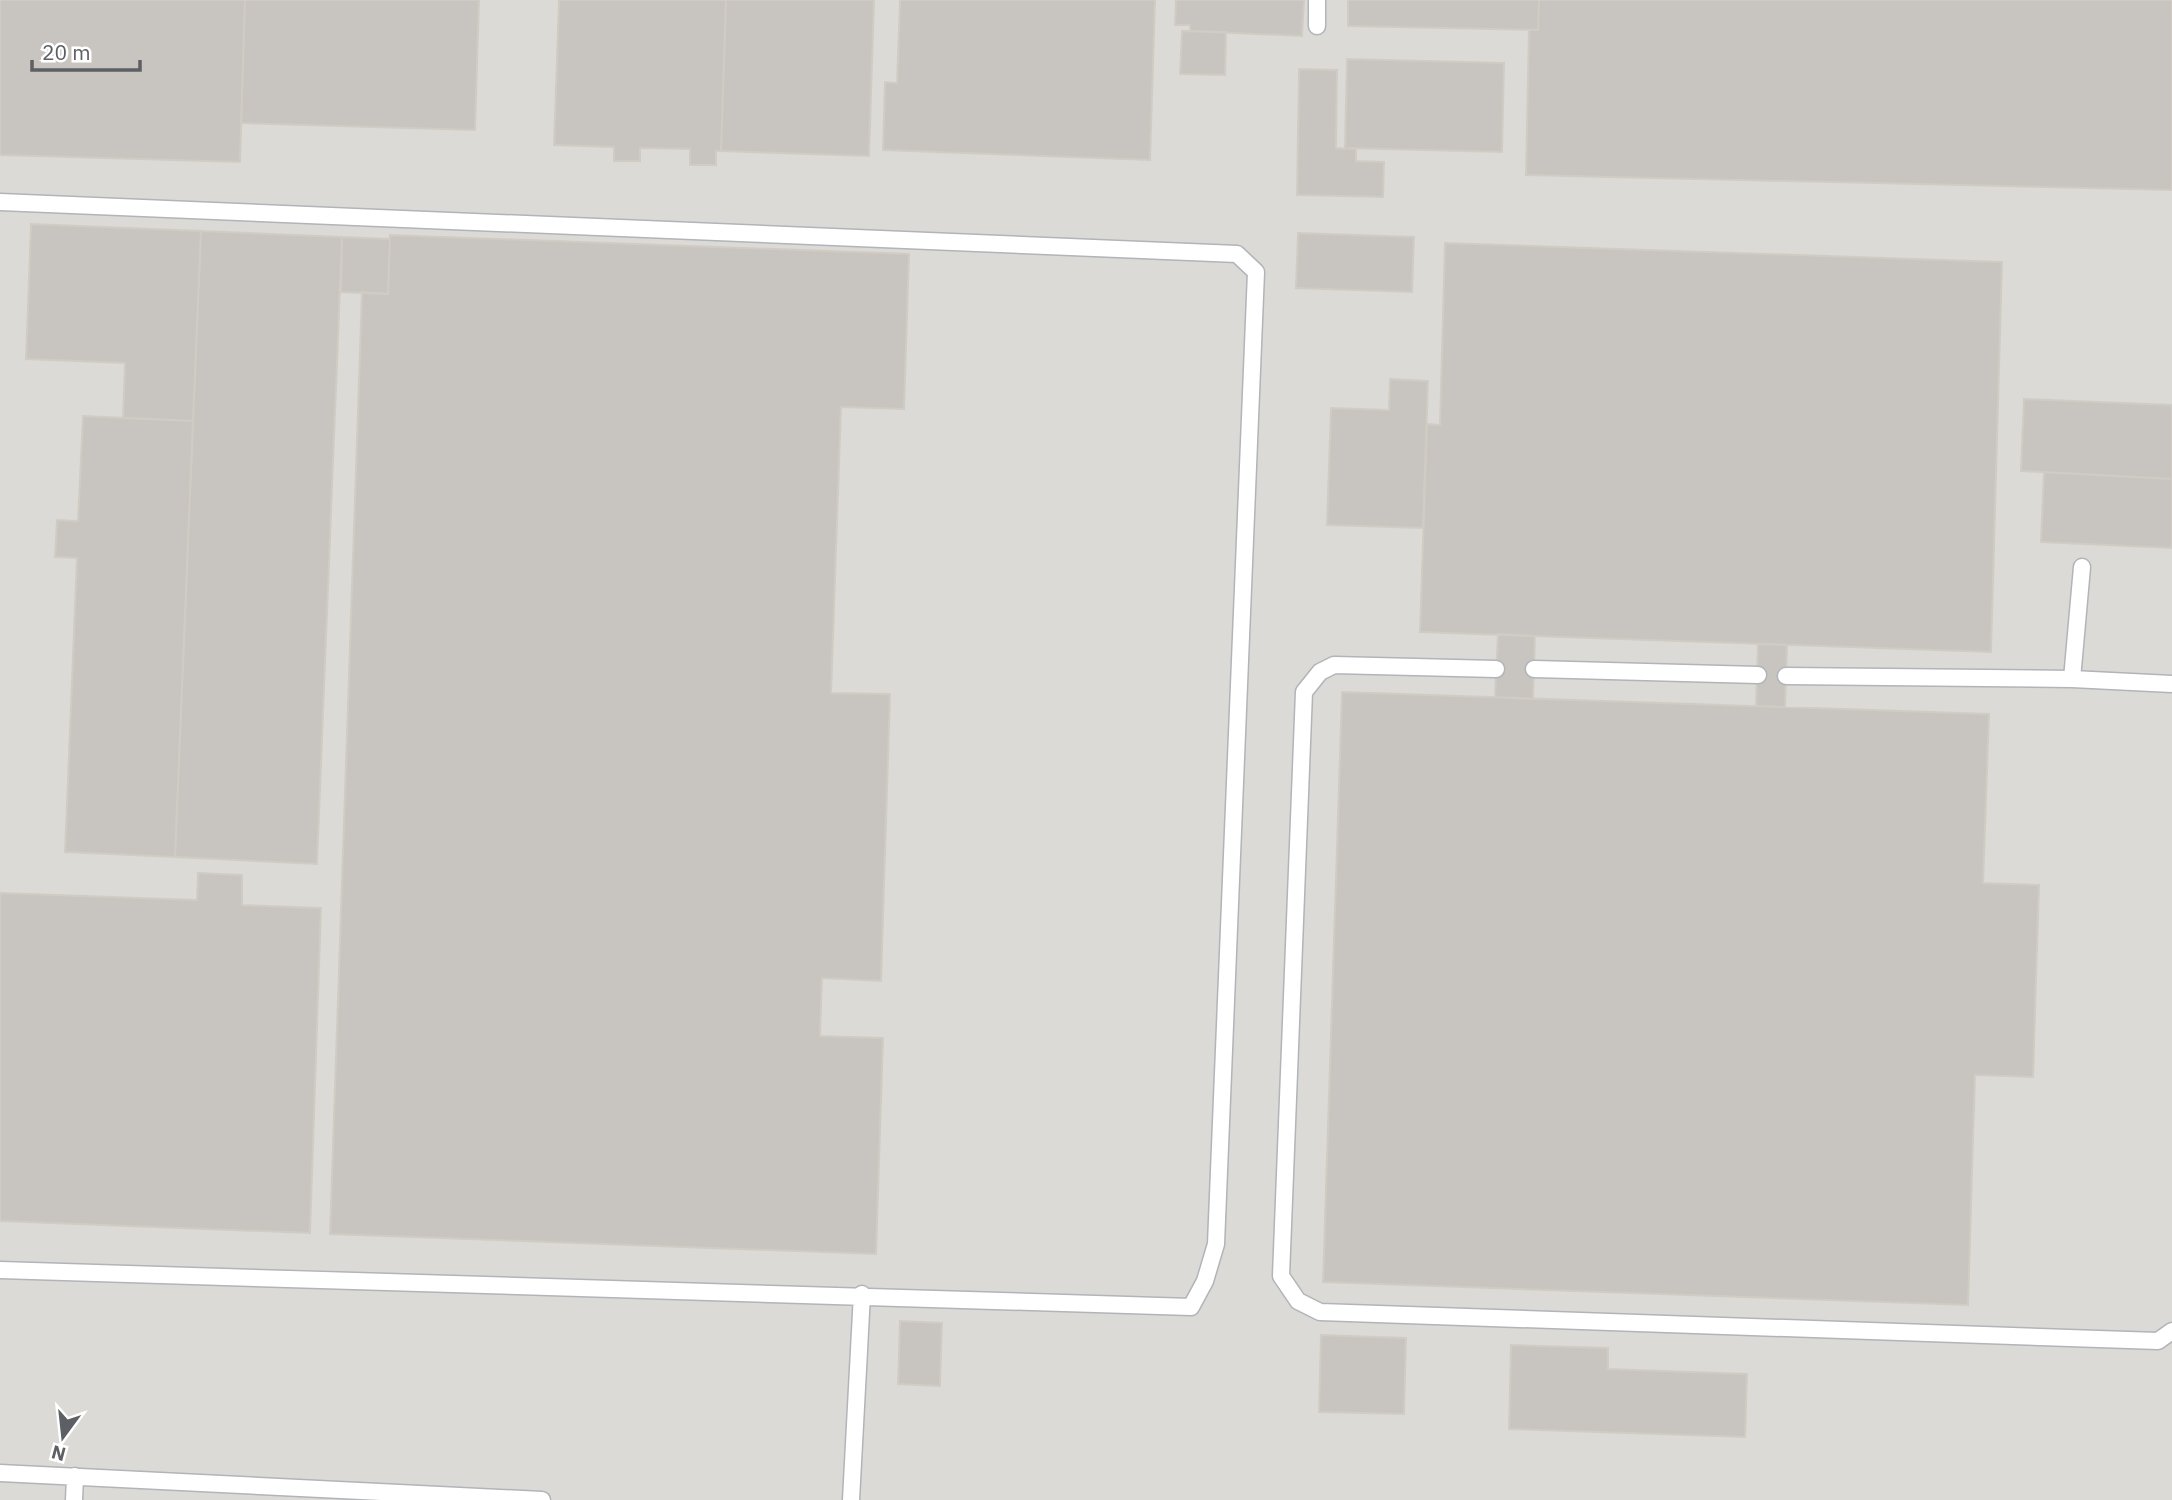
<svg xmlns="http://www.w3.org/2000/svg" width="2172" height="1500" viewBox="0 0 2172 1500" font-family="'IBM Plex Sans',sans-serif">
<style>
.industrial{fill:#dcdad6}
.building{fill:#c8c5c0;stroke:#d1ccc3;stroke-width:2}
.lines{fill:none;stroke-linecap:round;stroke-linejoin:round}
.service-casing{stroke:#b1b4b8;stroke-width:19}
.service{stroke:#fff;stroke-width:16}
</style>
<rect width="100%" height="100%" fill="#edebe4"/>
<path class="industrial" d="M0 0H2172V1500H0Z"/>
<path class="building" d="M0 0H245L240 162 0 155Z
M245 0H479L475 130 241 123Z
M559 0H726L721 151H716V165H690V149L640 148V161H614V147L554 145Z
M726 0H874L869 156 721 151Z
M900 0H1155L1150 160 883 150 885 82 897 83Z
M1176 0H1304L1302 36 1190 31V25H1175Z
M1348 0H1539L1538 30 1348 26Z
M1539 0H2172V190L1526 175 1529 30H1538Z
M1182 31 1226 32 1225 75 1180 74Z
M1347 59 1504 63 1502 152 1345 148Z
M1299 69 1337 70 1336 148 1356 149V161L1384 162 1383 197 1297 195Z
M31 224 201 231 193 421 123 418 125 363 26 359Z
M201 231 342 237 317 864 175 857Z
M1298 233 1414 237 1412 292 1296 288Z
M390 235 909 254 904 409 841 407 831 693 890 694 881 981 822 978 820 1036 883 1038 876 1254 330 1234 362 292 388 294Z
M342 237 390 239 388 294 341 292Z
M1445 243 2002 262 1991 652 1420 632 1427 424 1440 425Z
M1390 379 1428 381 1423 528 1327 525 1331 408 1389 410Z
M2024 399 2172 405V479L2021 471Z
M83 416 193 421 175 857 65 852 77 558 55 557 57 520 78 521Z
M2044 472 2172 479V548L2041 542Z
M1498 634 1535 636 1533 699 1495 697Z
M1758 644 1787 645 1785 707 1756 706Z
M1342 692 1989 714 1983 883 2039 885 2033 1077 1975 1075 1968 1305 1323 1282Z
M198 873 242 875V905L321 908 310 1233 0 1221V893L197 900Z
M900 1321 942 1323 940 1386 898 1384Z
M1321 1335 1406 1338 1404 1414 1319 1412Z
M1511 1345 1608 1348V1369L1747 1374 1745 1437 1509 1429Z"/>
<g class="lines">
<g class="service-casing">
<path id="service" d="M1317 26V0
M0 202 1237 254 1256 272 1216 1244 1205 1281 1191 1307 0 1270
M1496 669 1334 665 1320 672 1304 692 1281 1276 1298 1301 1320 1312 2158 1341 2172 1331
M1534 669 1758 675
M1786 676 2072 679 2172 684
M2072 679 2082 567
M0 1473 542 1500
M74 1500 75 1476
M851 1500 862 1294"/>
</g>
<use href="#service" class="service"/>
</g>
<g transform="translate(63 1437) rotate(195)" stroke="#ffffff" stroke-width="5" paint-order="stroke">
<path d="M0-5L12 26L0 18L-12 26Z" fill="#5c5f63"/>
<text y="-10" font-size="19" font-weight="bold" text-anchor="middle" fill="#5c5f63">N</text>
</g>
<path d="M32 60v10h108v-10" fill="none" stroke="#5c5f63" stroke-width="3.5"/>
<text x="42" y="60" font-size="21" fill="#5c5f63" stroke="#ffffff" stroke-width="5" paint-order="stroke">20 m</text>
</svg>
